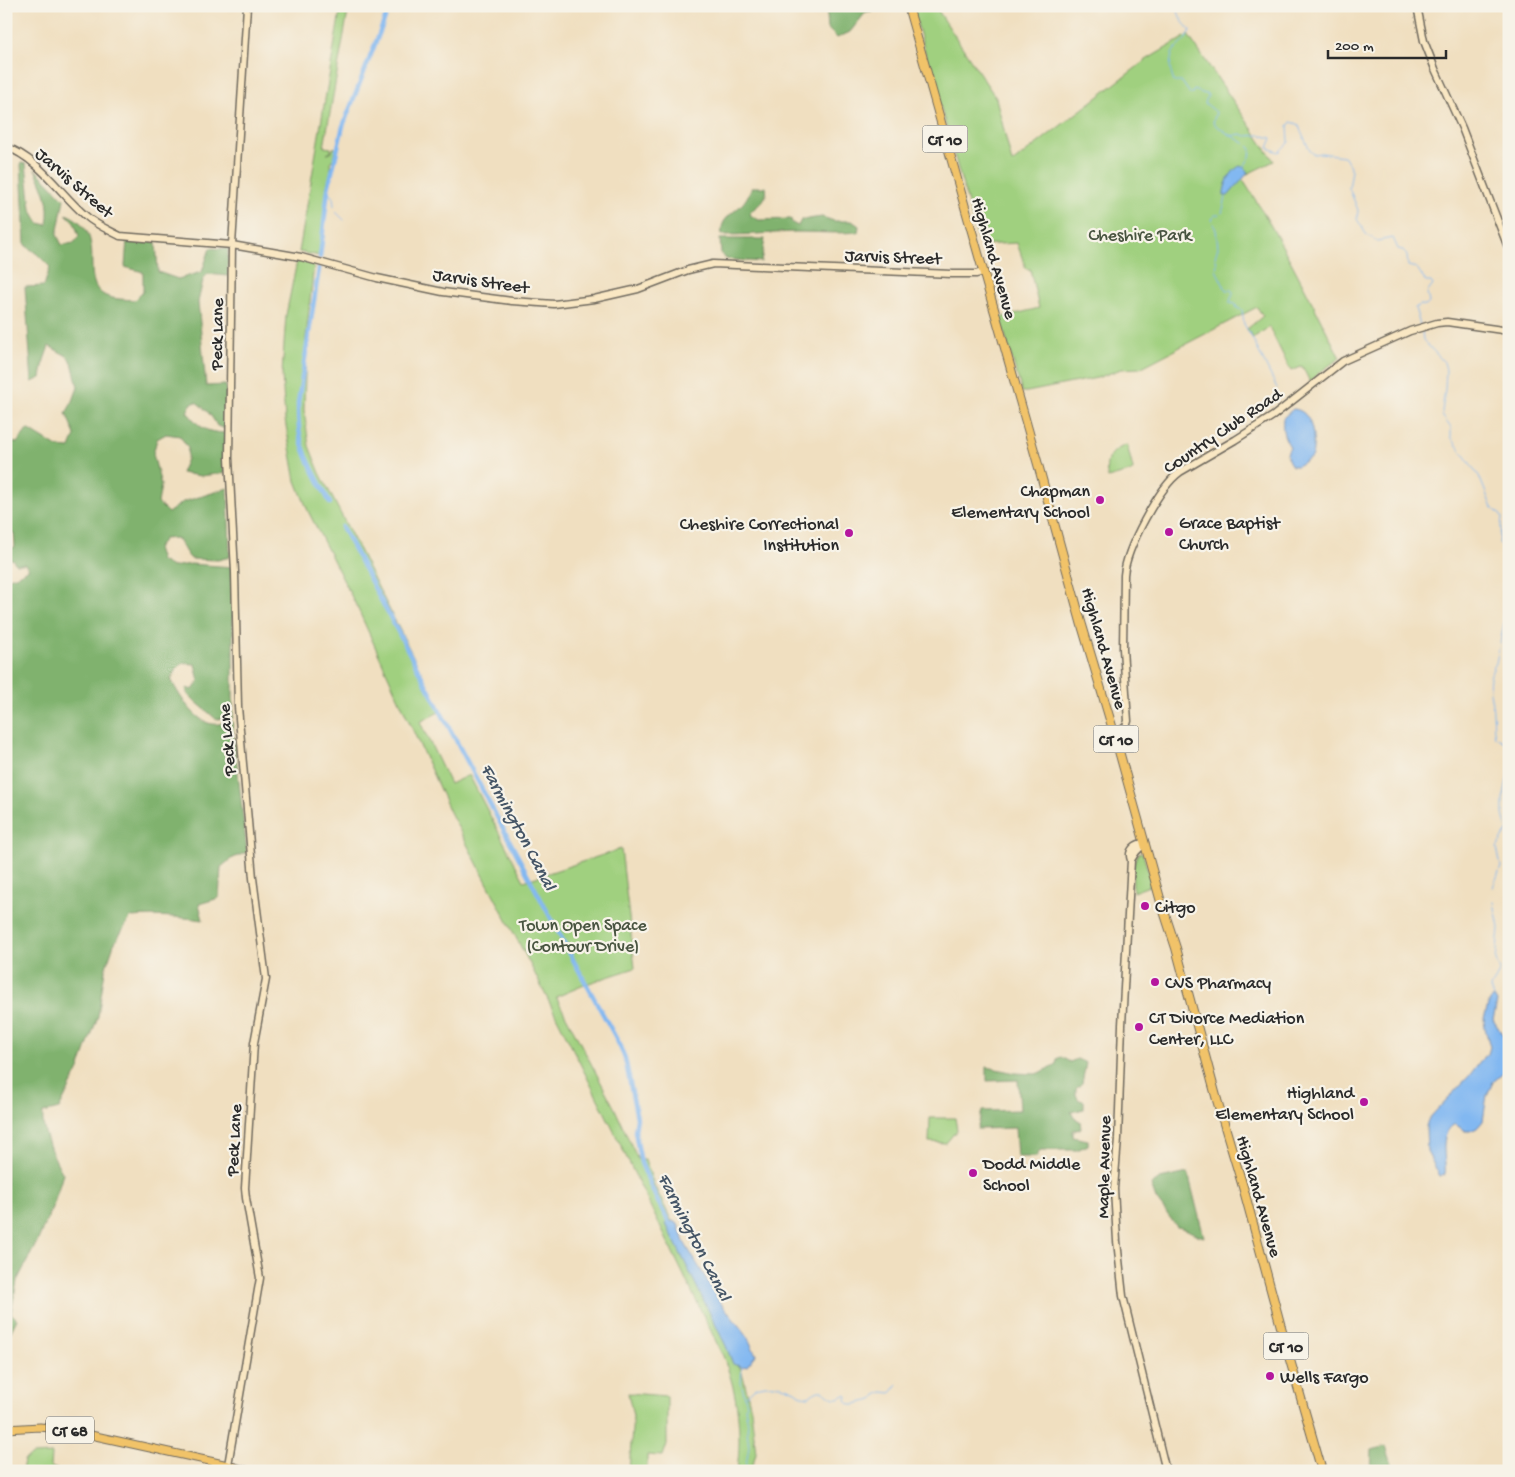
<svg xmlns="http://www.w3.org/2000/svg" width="1515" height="1477" viewBox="0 0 1515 1477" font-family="'Gochi Hand',sans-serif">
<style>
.green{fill:#a0d07f;stroke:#667e55}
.forest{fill:#80b26e;stroke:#566e4c}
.water{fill:#82b8f1;stroke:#56728e}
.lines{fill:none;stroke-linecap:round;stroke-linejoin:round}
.stream{stroke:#82b8f1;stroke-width:1}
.canal{stroke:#82b8f1;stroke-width:4.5}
.secondary-casing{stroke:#706a5f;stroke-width:9}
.primary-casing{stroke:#706a5f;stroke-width:9}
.highway-casing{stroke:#706a5f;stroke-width:10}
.secondary{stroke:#f9e7c3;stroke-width:6}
.primary{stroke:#f1c369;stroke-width:7}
.highway{stroke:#f1c369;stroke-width:8}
.poi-dot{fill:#b5179e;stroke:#f7f3e8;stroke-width:2}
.labels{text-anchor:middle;stroke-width:4.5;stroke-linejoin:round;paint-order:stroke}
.shield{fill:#f7f3e8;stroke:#686764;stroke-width:1}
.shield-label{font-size:16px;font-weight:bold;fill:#2b2b2b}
.street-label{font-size:18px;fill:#2b2b2b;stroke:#f7f3e8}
.park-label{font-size:18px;fill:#485440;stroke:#f7f3e8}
.poi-label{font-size:18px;fill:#2b2b2b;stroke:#f7f3e8;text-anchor:start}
.water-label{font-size:19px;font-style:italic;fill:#455566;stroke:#f7f3e8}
</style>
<rect width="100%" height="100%" fill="#f7f3e8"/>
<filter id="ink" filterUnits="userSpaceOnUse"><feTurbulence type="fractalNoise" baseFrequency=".02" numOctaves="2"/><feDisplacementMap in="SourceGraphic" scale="10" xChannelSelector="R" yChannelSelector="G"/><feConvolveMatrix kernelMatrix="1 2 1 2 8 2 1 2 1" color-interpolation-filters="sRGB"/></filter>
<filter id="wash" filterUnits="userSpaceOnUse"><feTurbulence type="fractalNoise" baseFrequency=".0096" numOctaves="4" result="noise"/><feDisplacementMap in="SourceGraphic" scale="20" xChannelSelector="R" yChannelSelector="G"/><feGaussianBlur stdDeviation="1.12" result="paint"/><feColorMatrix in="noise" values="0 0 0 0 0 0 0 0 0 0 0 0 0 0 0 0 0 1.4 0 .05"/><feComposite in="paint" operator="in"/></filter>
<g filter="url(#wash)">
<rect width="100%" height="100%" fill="#f0dfc0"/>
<path class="green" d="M341 6H349L324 147 331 148V152L327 154 331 153 334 147 336 150 334 155 335 158 330 162 331 170 327 186 323 232 324 236 320 256 299 252Z
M912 6H935L996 98 1012 163 1146 60 1188 35 1274 161 1241 177C1279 235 1309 296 1340 358L1320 372 1310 382 1302 366 1291 371 1269 327 1253 338 1247 329 1263 316 1257 307 1140 368 1121 369 1097 378 1027 392H1022L1000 318 1039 308 1030 269H1026L1017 243 981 245 978 239Z
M297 261 314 264 306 337 304 410 309 446 320 473 441 711 420 722 450 784 469 775 524 881 621 849 635 968 589 983 556 997 615 1109 638 1160H645L655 1187 709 1297 737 1359 743 1376 751 1409 756 1453 751 1471H737C742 1431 738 1393 723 1356L605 1113 530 964 450 812 358 609 308 511 296 481 285 420 282 374 286 315Z
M1127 445 1133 469 1132 471 1108 478C1103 461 1111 450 1127 445Z
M1140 852 1143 854 1152 885 1133 892C1133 881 1130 860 1140 852Z
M930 1118H955L957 1130 946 1143 929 1142Z
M628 1393 667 1396V1444L663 1456 647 1455V1471H629L633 1416Z
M52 1454 51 1467 61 1471H22L24 1460 33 1455Z"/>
<path class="forest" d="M824 6H868L871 8 872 11 866 12 850 32 837 38 828 29 827 15Z
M21 163 26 164 31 209 39 223 47 225C51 201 44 190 35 169L64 199 57 235 62 245 74 243 79 236 74 222 66 214C111 232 77 279 104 295 113 300 125 299 135 300L143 292V272L125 267 127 239 156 242 158 272 178 279 202 272 210 248 228 249V276L207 274 203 280 198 302 206 386 226 385V429L217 426C212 416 206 409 196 402L191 404 187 412C201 428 204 432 226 433L225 473 201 476 181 473 187 459 188 448 180 436 166 434 157 439 153 454 161 485 158 503 168 513 183 502 228 488 230 557 218 560 191 559C184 552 183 545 176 538L164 539 157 548 161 561 172 567 191 564 233 567V718L216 719 188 695 186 688 193 690 199 681 195 664 183 663 176 669 171 679C177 693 196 723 213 724 219 725 226 722 232 721L247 852 231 859 221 867 219 898 199 904 203 920C179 917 155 915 131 917L114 944 105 970 98 1016 79 1069 59 1109 43 1113C41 1132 54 1158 63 1174L54 1203 38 1240 17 1281 11 1313 17 1319 6 1341V579L18 575 29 569 25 564H16L12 559 6 560V549L15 547 14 533 6 531V441L17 443 28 429 57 447 70 448 75 435 66 413 73 401 78 387 72 362 67 356 49 346 44 360 41 378 32 382 25 287 44 286 50 267 37 254 25 245Z
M752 187H766C769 199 758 205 750 212L751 216 759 220 791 219 792 223 798 226 801 220 822 217 834 221H852L859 226 858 232C837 234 816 232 795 232 771 233 746 235 722 235 719 218 735 213 744 202 747 198 750 192 752 187Z
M720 239H765L761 262 726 259 721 253Z
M1061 1057 1070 1062 1077 1059 1086 1063 1082 1083 1076 1089V1095L1079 1100 1084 1101V1109L1071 1112 1074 1118 1080 1121 1081 1129 1073 1130V1137L1088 1140V1145L1077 1150H1041L1038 1152V1157H1017L1015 1128 977 1129 982 1111 1020 1110 1018 1080 987 1081V1067L1015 1073 1036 1074 1055 1066 1058 1058Z
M1188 1173 1204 1237C1194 1235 1187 1228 1177 1227L1156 1199 1151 1185 1160 1179Z
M1386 1446 1394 1471H1371L1372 1450Z"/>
<path class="water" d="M1240 166 1245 168 1248 173 1228 196H1224C1223 186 1231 170 1240 166Z
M1293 409C1314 410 1315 441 1312 457L1297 466H1292C1287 459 1285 454 1290 447 1283 435 1282 431 1283 418Z
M1494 997 1497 1002 1493 1020 1509 1044V1068L1493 1082 1487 1095 1483 1121 1477 1128 1470 1131H1465L1455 1124C1437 1134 1447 1159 1445 1175L1440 1176 1427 1152 1426 1126 1428 1120 1434 1113 1469 1076 1481 1060 1488 1054 1490 1047 1485 1028 1484 1018 1490 1000Z
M673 1221 678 1224 684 1242 720 1302 747 1336 756 1355 747 1366 742 1367 733 1364 726 1346 666 1224Z"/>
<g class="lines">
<path class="stream" d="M1175 6 1178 8C1178 17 1184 24 1190 30 1187 42 1179 43 1173 52 1171 55 1172 56 1171 59 1169 69 1171 73 1174 82H1182L1191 95 1194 90 1208 95 1205 103 1216 112 1213 123 1231 136 1241 134 1246 136 1260 135 1272 138 1268 148 1279 152 1289 142 1288 126 1291 122 1298 124 1310 151 1314 154 1321 153 1344 156 1352 170 1349 188 1358 210 1357 219 1366 234 1377 241 1393 238 1398 249 1403 250 1407 256 1408 266 1417 268 1426 282H1431L1433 285 1427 293 1429 303 1426 306 1420 305 1415 308 1420 325
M1232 136 1246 144 1251 149 1250 157 1243 168
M328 193 333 197 334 206
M336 212 344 220
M1222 213 1226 197
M1219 215H1215L1211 219 1216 230 1218 247 1215 257 1217 263 1216 270 1226 290H1231L1233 292V294L1230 301V303L1236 304 1237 308 1242 310 1244 324 1251 336 1277 388
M1422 331 1423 340 1444 362 1446 370 1445 389 1442 412 1443 417 1451 428V437L1479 476 1492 508 1499 513 1502 518 1499 543 1506 553C1505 565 1500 574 1509 585
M1509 599 1496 663C1484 683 1492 694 1493 713 1494 722 1493 729 1495 737 1502 740 1506 742 1509 749
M1493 887 1501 867 1497 848 1507 831 1503 814V799L1509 772
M1494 997 1491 988 1500 970 1496 961 1499 928 1494 902
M742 1367 741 1383 747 1404 745 1408 748 1423 747 1431 749 1446 745 1471
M746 1396C749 1394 752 1390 755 1388 766 1382 785 1385 795 1391 800 1394 802 1397 809 1397 826 1382 826 1399 837 1398 840 1398 842 1396 845 1395L847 1396 846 1400 850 1404H855L873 1400 876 1395 883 1392 891 1393 898 1384"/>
<path class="canal" d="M320 257 328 189 343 126 390 6
M319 269 298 403C298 413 298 424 300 435 305 459 319 481 330 503
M342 527 577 967 616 1038 625 1058 637 1118 635 1131 641 1163 657 1200 671 1226"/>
</g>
</g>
<g filter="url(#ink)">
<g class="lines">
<g class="secondary-casing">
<path id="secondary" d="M1417 6 1424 41 1435 69 1462 128 1509 250
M6 147C39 158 61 195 86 216 96 225 109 230 120 236L232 245 301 257 377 278 443 292 512 301 554 304 594 299 638 289 688 270 713 264 952 274H976L983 272
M1114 733C1121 730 1126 729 1128 721L1123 649 1124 575C1126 549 1159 487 1180 472L1235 440 1273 416 1343 361 1410 331 1437 323 1447 322 1509 331
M1145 843C1136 843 1127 850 1131 860L1122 1025 1118 1139 1114 1189 1117 1241 1123 1296 1166 1471
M1131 860 1136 852 1145 843
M228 1465 260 1278 246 1198 245 1188 254 1043 266 979 253 878 238 707 235 572 229 458 232 245 247 6"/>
</g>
<g class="primary-casing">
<path id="primary" d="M6 1429 40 1427 68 1430 228 1465 249 1471"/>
</g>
<g class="highway-casing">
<path id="highway" d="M908 6 1039 468 1081 622 1114 733 1161 902 1176 948 1217 1100 1243 1187 1290 1360 1322 1471"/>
</g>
<use href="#secondary" class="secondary"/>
<use href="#primary" class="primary"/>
<use href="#highway" class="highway"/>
</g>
</g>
<g class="poi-dot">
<circle cx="1100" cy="500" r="5"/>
<circle cx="1169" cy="532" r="5"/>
<circle cx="849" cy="533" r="5"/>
<circle cx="1145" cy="906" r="5"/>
<circle cx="1155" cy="982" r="5"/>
<circle cx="1139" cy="1027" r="5"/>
<circle cx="1364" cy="1102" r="5"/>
<circle cx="973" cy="1173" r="5"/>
<circle cx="1270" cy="1376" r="5"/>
</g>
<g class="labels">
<g class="shield">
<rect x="922.5" y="125.5" width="45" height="27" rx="4"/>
<rect x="1093.5" y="725.5" width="45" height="27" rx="4"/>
<rect x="1263.5" y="1332.5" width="45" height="27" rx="4"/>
<rect x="46" y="1416.5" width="48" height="27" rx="4"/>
</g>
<g class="shield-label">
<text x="945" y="145">CT 10</text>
<text x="1116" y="745">CT 10</text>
<text x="1286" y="1352">CT 10</text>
<text x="70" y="1436">CT 68</text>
</g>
<g class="street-label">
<text transform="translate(75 182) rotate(41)" y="6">Jarvis Street</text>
<text transform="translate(893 256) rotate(2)" y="6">Jarvis Street</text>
<text transform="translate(995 258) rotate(74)" y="6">Highland Avenue</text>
<text transform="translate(481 280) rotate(8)" y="6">Jarvis Street</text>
<text transform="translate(216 334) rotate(-89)" y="6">Peck Lane</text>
<text transform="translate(1222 430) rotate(-34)" y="6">Country Club Road</text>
<text transform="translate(1105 648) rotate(74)" y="6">Highland Avenue</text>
<text transform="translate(226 740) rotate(-95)" y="6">Peck Lane</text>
<text transform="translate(233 1140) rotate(-87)" y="6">Peck Lane</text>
<text transform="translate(1103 1167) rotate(-89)" y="6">Maple Avenue</text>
<text transform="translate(1260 1196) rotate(74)" y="6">Highland Avenue</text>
</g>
<g class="park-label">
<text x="1140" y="240">Cheshire Park</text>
<text x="583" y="930">Town Open Space<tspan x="583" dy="21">(Contour Drive)</tspan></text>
</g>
<g class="poi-label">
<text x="1090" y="496" text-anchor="end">Chapman<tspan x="1090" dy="21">Elementary School</tspan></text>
<text x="1179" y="528">Grace Baptist<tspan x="1179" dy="21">Church</tspan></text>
<text x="839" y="529" text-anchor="end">Cheshire Correctional<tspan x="839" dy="21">Institution</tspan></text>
<text x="1155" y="912">Citgo</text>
<text x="1165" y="988">CVS Pharmacy</text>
<text x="1149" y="1023">CT Divorce Mediation<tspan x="1149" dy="21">Center, LLC</tspan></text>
<text x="1354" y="1098" text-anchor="end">Highland<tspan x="1354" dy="21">Elementary School</tspan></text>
<text x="983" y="1169">Dodd Middle<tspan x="983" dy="21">School</tspan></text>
<text x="1280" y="1382">Wells Fargo</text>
</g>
<g class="water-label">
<text transform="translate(520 826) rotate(62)" y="7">Farmington Canal</text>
<text transform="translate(696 1236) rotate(63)" y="7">Farmington Canal</text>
</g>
</g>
<rect width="1515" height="1477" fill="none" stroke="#f7f3e8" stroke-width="25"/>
<path d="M1328 50v8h118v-8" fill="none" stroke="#2b2b2b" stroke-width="2.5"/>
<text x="1335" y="50" font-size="15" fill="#2b2b2b" stroke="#f7f3e8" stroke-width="4" paint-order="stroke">200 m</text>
</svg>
